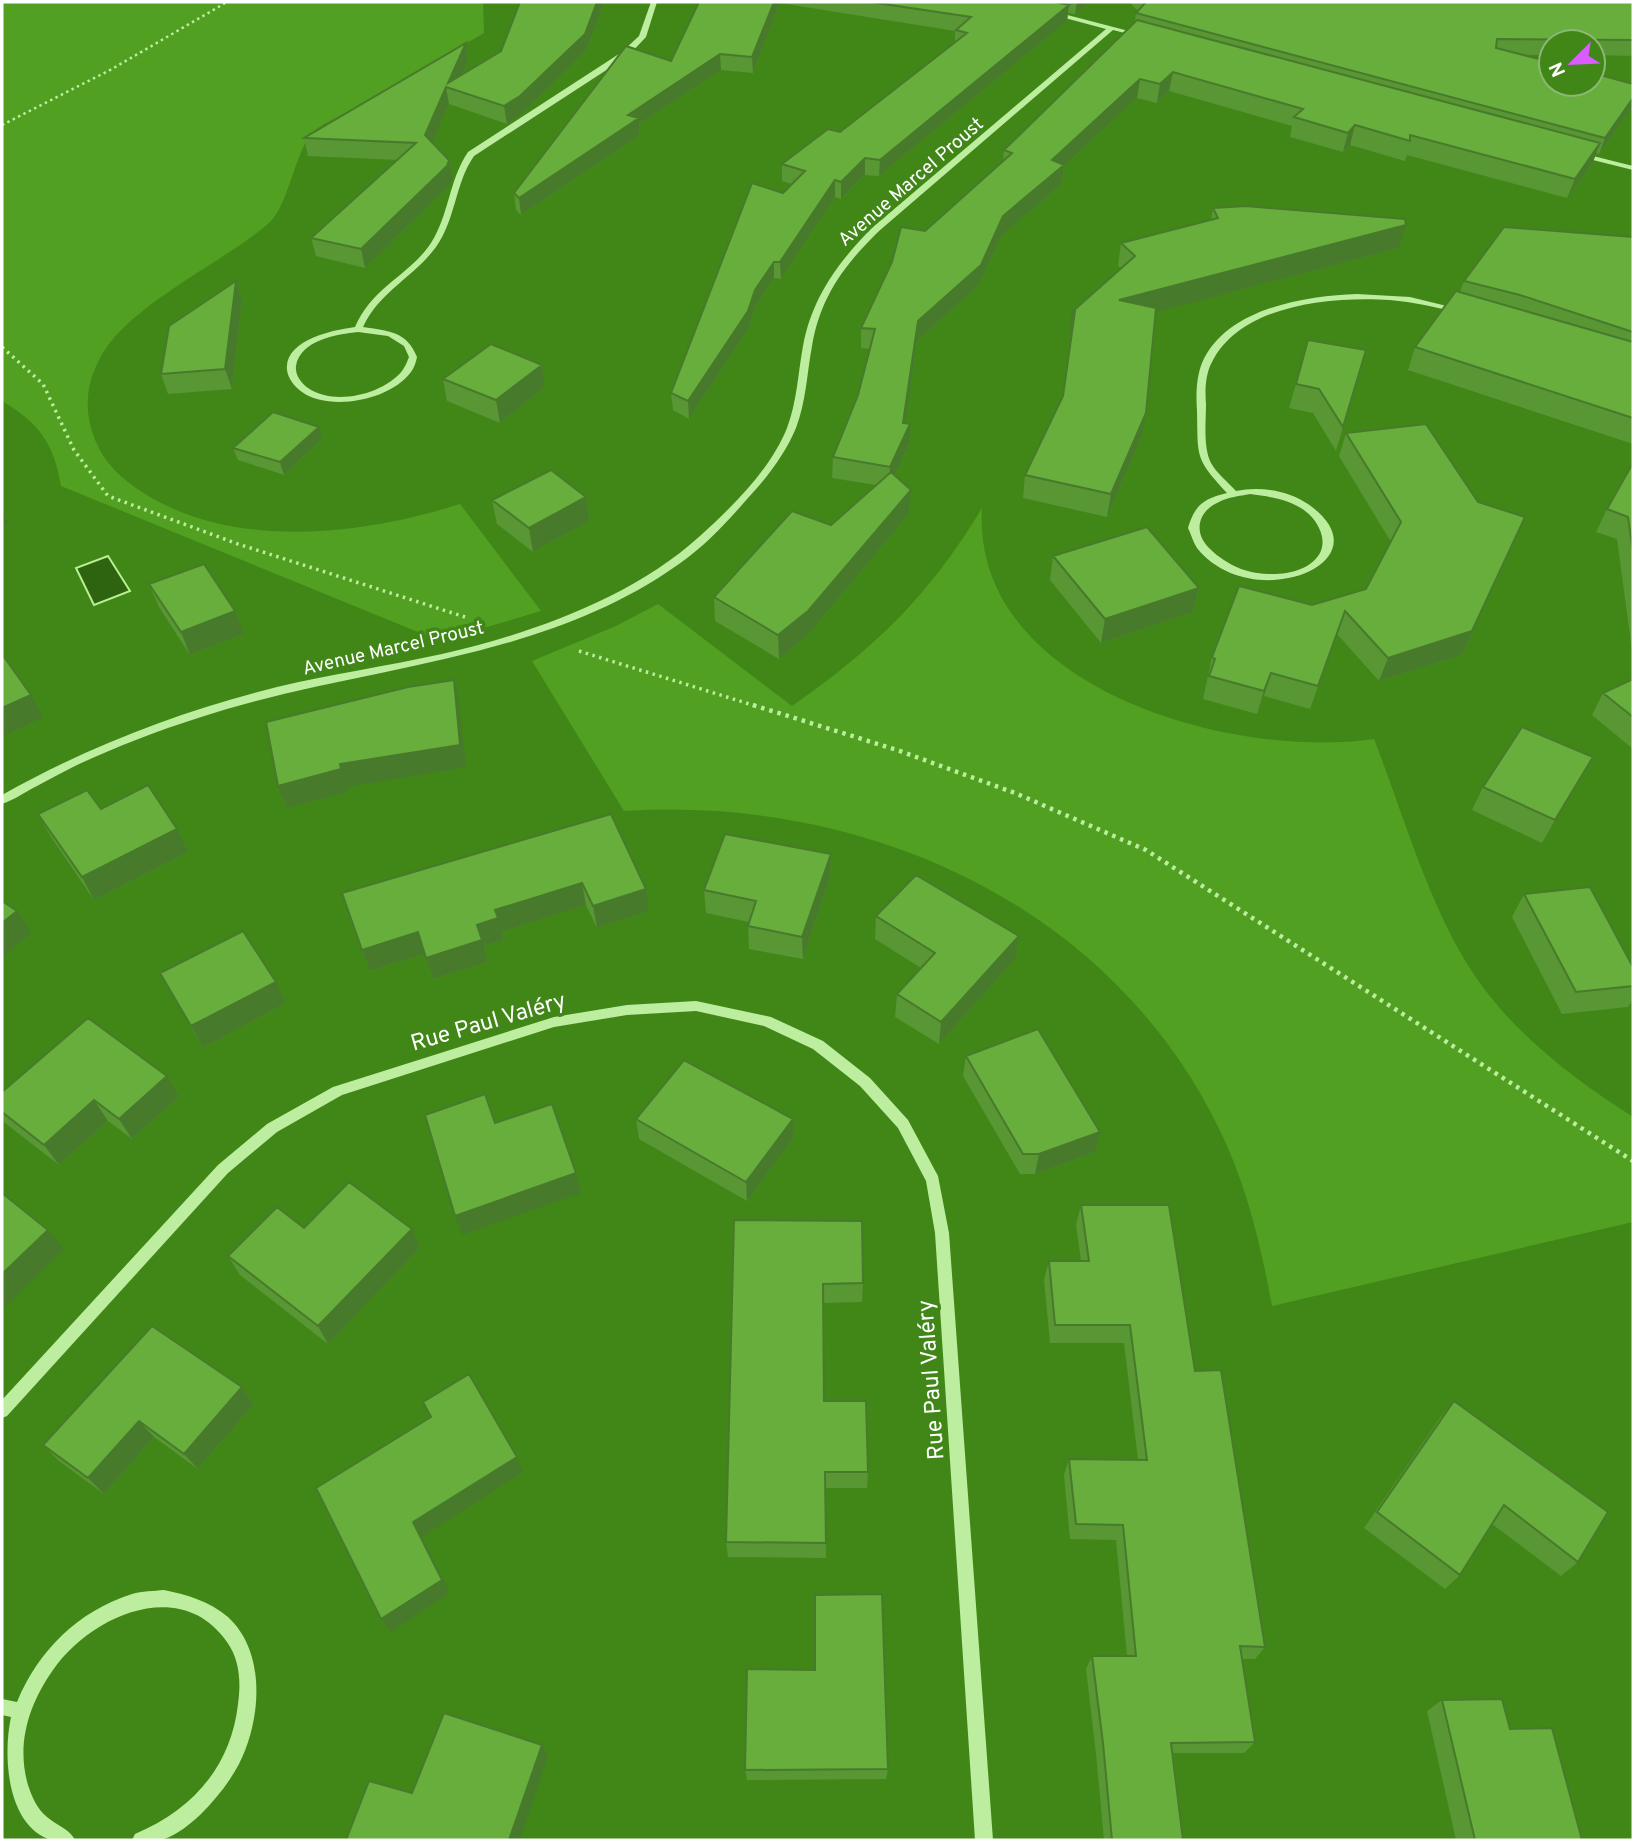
<svg xmlns="http://www.w3.org/2000/svg" width="1635" height="1842" viewBox="0 0 1635 1842" font-family="Overpass,sans-serif">
<style>
.green{fill:#51a021}
.water{fill:#2e6410;stroke:#b7ef92;stroke-width:2}
.lines{fill:none;stroke-linecap:round;stroke-linejoin:round}
.path-far2{stroke:#bded9f;stroke-width:2.5;stroke-dasharray:2.5 3.5;stroke-linecap:butt}
.path-far1{stroke:#bded9f;stroke-width:3.5;stroke-dasharray:2.5 4.5;stroke-linecap:butt}
.path{stroke:#bded9f;stroke-width:4.5;stroke-dasharray:3.5 5;stroke-linecap:butt}
.minor{fill:#bded9f;fill-rule:evenodd}
.wall{fill:#599634}
.shaded-wall{fill:#487a2b}
.building{fill:#67ae3d;stroke:#487a2b;stroke-width:2}
.labels{text-anchor:middle;stroke-width:7;stroke-linejoin:round;paint-order:stroke}
.far-street-label{font-size:19px;fill:#fff;stroke:#418718}
.street-label{font-size:23px;fill:#fff;stroke:#418718}
</style>
<rect width="100%" height="100%" fill="#418718"/>
<path class="green" d="M2 2H483L484 33C439 59 395 85 351 111 339 117 318 125 310 135 295 156 287 206 270 222 224 263 125 306 99 360 85 387 84 414 96 442 105 464 122 479 142 492 233 551 362 535 460 504L541 611 440 641 61 486C54 443 39 423 2 401Z
M982 508C971 688 1233 760 1374 739 1402 811 1426 896 1466 962 1506 1028 1569 1076 1633 1117V1222L1272 1306C1262 1252 1250 1199 1228 1148 1124 911 873 795 624 811L532 661 616 626 658 604 792 706C875 648 930 595 982 508Z"/>
<path class="water" d="M108 556 130 591 94 605 76 568Z"/>
<g class="lines">
<path class="path-far2" d="M2 125 112 69 227 2"/>
<path class="path-far1" d="M2 347 43 384 74 450 108 496 238 544 465 617
M579 651 759 707"/>
<path class="path" d="M753 705 897 750 1015 793 1146 850 1633 1161"/>
<path class="minor" d="M651 2H657L646 37 628 56 474 156C455 183 456 219 436 247 414 277 379 292 363 327 388 331 407 331 417 357 416 362 414 368 411 372 391 400 330 412 302 392 295 387 288 379 287 370 284 340 333 330 355 327 373 286 409 276 431 243 449 215 449 180 468 152L622 52 639 36ZM358 332 388 336 404 346 409 357C407 362 405 367 402 371 382 395 334 406 308 388 301 383 295 375 296 366 300 340 338 334 358 332Z
M1052 11 1144 35 1140 37 1113 30 879 231C845 264 820 297 812 346 807 373 806 402 796 428 785 454 767 478 748 498 727 522 705 546 679 564 537 665 357 665 198 718 157 731 116 747 77 765 63 772 50 779 37 786 25 792 14 800 2 804V795C89 746 181 711 277 687 332 674 387 666 442 654 530 634 632 598 700 536 733 506 770 470 787 428 797 402 798 373 803 346 812 297 839 261 873 227L1106 29 1050 14V12Z
M1577 152 1633 166V170L1577 156Z
M1357 294 1410 297 1463 310 1459 313C1436 307 1413 302 1390 300 1333 296 1241 304 1212 362 1205 375 1205 391 1206 404 1206 422 1203 447 1211 463 1217 474 1228 482 1236 491 1259 486 1288 490 1308 504 1391 562 1252 617 1197 548 1193 542 1191 534 1188 528 1195 505 1203 499 1227 493 1195 458 1198 458 1197 411 1196 396 1196 378 1202 363 1226 308 1305 296 1357 294ZM1250 494C1275 497 1307 502 1319 528 1323 536 1324 545 1320 553 1306 578 1263 577 1241 569 1229 564 1218 557 1209 548 1193 532 1198 511 1219 502 1228 497 1240 496 1250 494Z
M696 1001 771 1017 823 1041 870 1078 908 1120 938 1176 949 1233 993 1840H975L935 1233 926 1181 898 1128 860 1086 813 1049 764 1026 696 1011 627 1015 554 1027 342 1095 277 1132 228 1173 7 1416 2 1418V1400L218 1165 267 1124 333 1087 554 1017 627 1005Z
M164 1590C188 1595 209 1601 228 1617 267 1653 261 1721 239 1764 229 1783 215 1800 200 1815 190 1824 177 1835 164 1839 155 1842 142 1840 132 1840L135 1834C192 1810 231 1767 238 1704 241 1683 240 1660 227 1642 181 1575 90 1616 53 1670 29 1704 16 1744 28 1785 32 1797 37 1809 47 1817 56 1825 70 1829 75 1840 67 1840 55 1842 48 1839 6 1822 3 1754 11 1717L2 1715V1699L17 1702C38 1651 78 1611 132 1594 142 1591 154 1591 164 1590Z"/>
</g>
<path class="wall" d="M516 2H605L586 51 523 113 507 124 449 104 432 143 449 160 453 178 451 184 365 268 316 256 311 238 398 160 308 156 304 138 466 43 468 61 463 74 501 51 519 4Z
M699 2H1090L1075 14 1068 13 1067 21 879 176 865 175 841 199 835 197 781 279 774 278 755 307 749 328 689 419 673 410 671 393 783 193 792 184 782 181V164L840 132 955 43V31L780 3 753 73 721 70 639 124 640 135 521 215 516 210 514 193 671 61Z
M1129 2H1633V56L1593 55V42H1551V55H1522L1633 84V105L1599 154 1596 153 1593 162 1567 198 1407 155 1405 161 1350 145 1343 152 1290 137 1292 126 1169 91 1157 103 1137 98 1064 166 1062 184 1001 236 979 285 917 341 905 423 909 444 895 475 911 490 909 514 808 635 779 659 715 621 714 597 831 525 876 485 832 478 833 457 858 395 870 349 861 348V328L925 231 1003 162 1004 150 1135 22 1136 13 1138 11Z
M1213 208 1399 248 1155 312 1142 436 1107 517 1023 498 1025 475 1063 396 1071 334 1069 335 1121 268 1118 266 1121 243 1211 220Z
M1633 237V444L1408 370 1415 347 1460 292 1464 281Z
M236 281 242 300 232 389 168 394 161 374Z
M1366 350 1336 451 1313 413 1289 408 1296 384Z
M542 365 545 387 500 423 447 401 443 379Z
M1346 433 1478 502 1525 517 1462 655 1379 681 1337 634 1310 709 1264 696 1257 714 1203 699 1212 657 1366 589 1391 542 1339 456Z
M322 439 284 475 238 460 233 448Z
M1633 463V658L1617 539 1596 532 1607 509Z
M586 497 590 521 533 552 497 524 492 500Z
M1053 556 1199 588 1193 612 1101 643 1050 580Z
M149 584 244 634 190 655 159 607Z
M1633 679V749L1592 715 1603 693Z
M1580 780 1542 843 1472 810 1483 787Z
M101 809 188 852 94 900 51 837 38 814Z
M611 814 649 911 597 928 586 905 502 932 504 940 484 946 488 962 433 979 425 954 370 971 362 950Z
M831 854 830 877 803 959 749 949 748 926 749 922 706 913 704 890Z
M1524 894 1633 967V999L1628 1007 1562 1014 1512 917Z
M876 916 1019 936 1016 958 939 1044 895 1017 897 994 921 968 875 939Z
M160 973 286 1003 203 1048Z
M966 1056 1095 1152 1035 1174H1020L963 1076Z
M2 1092 179 1097 132 1139 108 1121 59 1165 5 1123 2 1118Z
M636 1119 793 1139 747 1201 639 1139Z
M1081 1205 1195 1371 1265 1647 1255 1659H1242L1255 1742 1244 1753H1173L1183 1840H1104L1096 1754 1086 1669 1092 1656H1127L1116 1540 1070 1539 1064 1475 1069 1459 1138 1460 1124 1343H1050L1044 1280 1049 1261H1081L1076 1225Z
M734 1220 863 1283 862 1302 823 1303 824 1401 868 1472 867 1488H825L826 1558 728 1557 726 1542Z
M304 1228 420 1248 328 1344 240 1275 228 1256Z
M242 1387 254 1404 198 1469 154 1437 104 1494 59 1461 43 1445Z
M1454 1401 1578 1562 1561 1576 1492 1524 1460 1575 1445 1589 1364 1528 1440 1418Z
M815 1670 888 1769 886 1779 747 1780 745 1770Z
M1442 1700 1510 1729 1582 1840H1456L1427 1711Z"/>
<path class="shaded-wall" d="M597 2H605L586 51 523 113 507 124 504 106Z
M774 2H780V3L753 73 752 57Z
M1077 2H1090L1075 14Z
M1069 5 1067 21 879 176 880 160Z
M466 43 468 61 456 90 448 83Z
M720 54 721 70 639 124 640 135 521 215 519 198 628 115Z
M1173 72 1169 91 1157 103 1160 84Z
M1140 79 1137 98 1064 166 1062 184 1001 236 979 285 917 341 903 439 910 424 909 444 889 488 890 467 903 423 918 321 1003 216 1052 160Z
M446 87 449 104 428 153 425 135Z
M1633 98V105L1599 154 1605 138Z
M1355 125 1350 145 1343 152 1348 133Z
M1600 143 1593 162 1567 198 1575 179Z
M865 158V175L841 199V182Z
M449 160 453 178 451 184 365 268 361 249Z
M835 180V197L781 279 780 262Z
M1406 225 1399 248 1115 323 1119 300Z
M774 262V278L755 307 749 328 689 419 688 401 755 290Z
M236 281 242 300 232 389 225 369Z
M1075 311 1071 334 1069 335 1072 312Z
M542 365 545 387 500 423 496 400Z
M1146 413 1142 436 1107 517 1111 494Z
M319 427 322 439 284 475 280 462Z
M911 490 909 514 808 635 779 659 778 635Z
M586 497 590 521 533 552 529 528Z
M2 510 8 523 2 530Z
M1525 517 1462 655 1379 681 1388 658Z
M1199 588 1193 612 1101 643 1105 619Z
M235 611 244 634 190 655 181 632Z
M1271 673 1264 696 1257 714 1264 691Z
M454 680 459 703 466 767 347 787 348 792 287 808 278 786 340 764Z
M31 695 43 717 2 737V708Z
M1593 757 1580 780 1542 843 1555 820Z
M177 829 188 852 94 900 82 877Z
M831 854 830 877 803 959 802 937Z
M582 883 586 905 502 932 504 940 484 946 488 962 433 979 426 958 477 925 495 910Z
M646 889 649 911 597 928 593 906Z
M17 911 31 933 2 957V923Z
M418 932 425 954 370 971 362 950Z
M1019 936 1016 958 939 1044 941 1022Z
M276 982 286 1003 203 1048 191 1026Z
M167 1076 179 1097 132 1139 119 1119Z
M94 1100 108 1121 59 1165 44 1145Z
M793 1119V1139L747 1201 746 1182Z
M1100 1132 1095 1152 1035 1174 1039 1154Z
M576 1173 581 1193 462 1235 455 1216Z
M412 1229 420 1248 328 1344 318 1326Z
M48 1230 64 1249 2 1310V1274Z
M242 1387 254 1404 198 1469 184 1454Z
M139 1421 154 1437 104 1494 88 1478Z
M517 1457 523 1472 422 1537 450 1593 391 1632 381 1619 413 1522Z
M542 1745 548 1756 520 1840H509Z"/>
<path class="building" d="M520 2H597L585 34 520 96 504 106 446 87 425 135 449 160 447 166 361 249 311 238 416 143 304 138 466 43 448 83 501 51Z
M699 2H774L752 57 720 54 628 115 639 118 519 198 514 193 626 46 671 61Z
M870 2H1055L1069 5 880 160 865 158 841 182 835 180 780 262H774L755 290 748 311 688 401 671 393 752 183 783 193 805 171 782 164 828 129 840 132 967 33 956 30 971 17Z
M1146 2H1633V40L1497 39 1496 48 1551 62V84H1593V73L1633 84V98L1605 138 1136 13Z
M1137 20 1600 143 1575 179 1410 135V141L1355 125 1348 133 1294 117 1303 109 1173 72 1160 84 1140 79 1052 160 1064 165 1003 216 981 265 918 321 903 423 910 424 890 467 833 457 858 395 875 329 861 328 892 262 901 227 925 231 1012 153 1004 150Z
M1246 206 1405 219 1406 225 1119 300 1156 308 1146 413 1111 494 1025 475 1063 396 1075 311 1072 312 1135 256 1121 243 1218 218 1213 208Z
M1504 227 1633 237V332L1520 295 1464 281Z
M236 281 225 369 161 374 169 326Z
M1456 291 1633 342V418L1415 347Z
M1308 340 1366 350 1343 427 1319 389 1296 384Z
M491 344 542 365 496 400 443 379Z
M273 412 319 427 280 462 233 448Z
M1426 424 1478 502 1525 517 1472 631 1388 658 1345 611 1318 686 1271 673 1264 691 1209 676 1215 659 1212 657 1239 586 1312 605 1366 589 1401 522 1346 433Z
M1633 463V552L1628 517 1607 509Z
M551 470 586 497 529 528 492 500Z
M891 472 911 490 808 611 778 635 714 597 792 511 831 525Z
M1147 527 1199 588 1105 619 1053 556Z
M204 564 235 611 181 632 149 584Z
M2 654 31 695 2 708Z
M1633 679V717L1603 693Z
M454 680 460 745 340 764 341 769 278 786 266 722 408 687Z
M1522 727 1593 757 1555 820 1483 787Z
M148 785 177 829 82 877 38 814 87 790 101 809Z
M611 814 646 889 593 906 582 883 495 910 498 918 477 925 482 940 426 958 418 932 362 950 342 893Z
M725 834 831 854 802 937 748 926 756 901 704 890Z
M916 875 1019 936 941 1022 897 994 935 953 876 916Z
M1590 887 1633 967V986L1576 992 1524 894Z
M2 901 17 911 2 923Z
M243 931 276 982 191 1026 160 973Z
M88 1018 167 1076 119 1119 94 1100 44 1145 2 1112V1092Z
M1038 1029 1100 1132 1039 1154H1023L966 1056Z
M684 1060 793 1119 746 1182 636 1119Z
M485 1094 495 1123 552 1104 576 1173 455 1216 425 1115Z
M349 1182 412 1229 318 1326 228 1256 277 1207 304 1228Z
M2 1193 48 1230 2 1274Z
M1081 1205H1169L1195 1371 1221 1370 1265 1647 1240 1646 1255 1742 1171 1743 1183 1840H1112L1103 1743 1092 1656H1136L1123 1525 1076 1524 1069 1459 1147 1460 1130 1325H1055L1049 1261H1089Z
M734 1220 862 1221 863 1283 823 1284 824 1401H866L868 1472H825L826 1543 726 1542Z
M152 1326 242 1387 184 1454 139 1421 88 1478 43 1445Z
M469 1374 517 1457 413 1522 442 1580 381 1619 316 1488 431 1417 423 1402Z
M1454 1401 1608 1512 1578 1562 1504 1505 1460 1575 1377 1512Z
M882 1594 888 1769 745 1770 747 1669 815 1670V1595Z
M1502 1699 1510 1729 1552 1728 1582 1840H1475L1442 1700Z
M444 1713 542 1745 509 1840H346L369 1781 412 1793Z"/>
<g class="labels">
<g class="far-street-label">
<text transform="translate(910 181) rotate(-41)" y="7">Avenue Marcel Proust</text>
<text transform="translate(393 647) rotate(-13)" y="7">Avenue Marcel Proust</text>
</g>
<g class="street-label">
<text transform="translate(488 1021) rotate(-16)" y="8">Rue Paul Valéry</text>
<text transform="translate(930 1380) rotate(-94)" y="8">Rue Paul Valéry</text>
</g>
</g>
<rect width="1635" height="1842" fill="none" stroke="#ffffff" stroke-width="7"/>
<g transform="translate(1572 63) rotate(246)"><circle r="33" fill="#418718" stroke="#8db774" stroke-width="2"/>
<path d="M0-5L12 26L0 18L-12 26Z" fill="#db5bff"/>
<text y="-10" font-size="19" font-weight="bold" text-anchor="middle" fill="#ffffff">N</text>
</g>
</svg>
